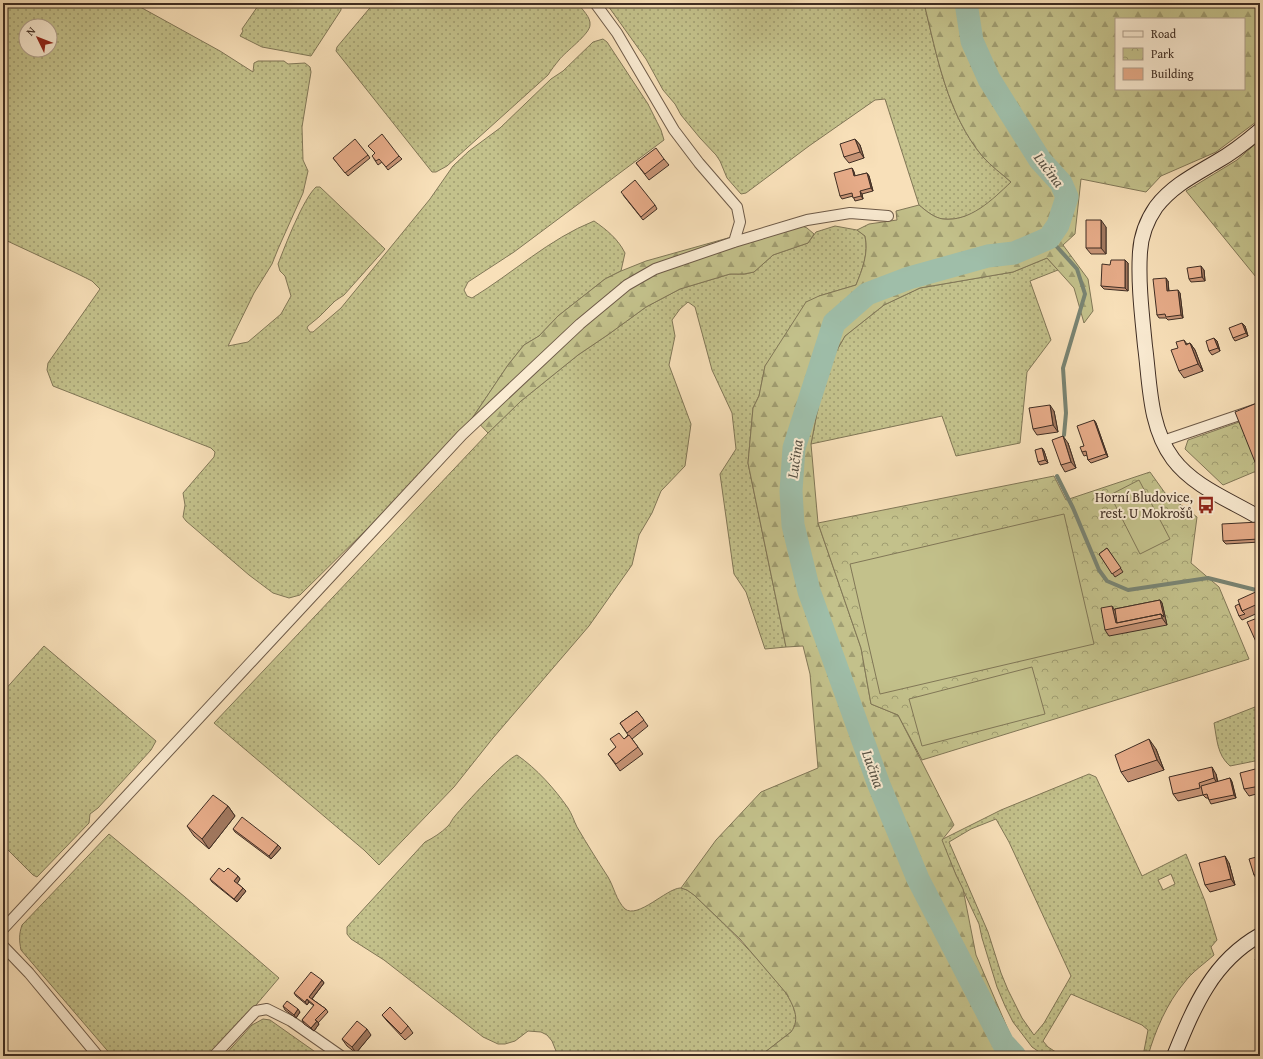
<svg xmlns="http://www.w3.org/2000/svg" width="1263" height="1059" viewBox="0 0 1263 1059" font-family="'Gentium Book Plus',serif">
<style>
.grass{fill:url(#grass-dots);stroke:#817757;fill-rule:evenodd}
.forest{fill:url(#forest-firs);stroke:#817757;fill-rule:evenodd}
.park{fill:url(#park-crowns);stroke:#817757}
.pitch{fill:#c3c18b;stroke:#817757}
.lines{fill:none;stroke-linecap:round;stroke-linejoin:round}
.stream{stroke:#798473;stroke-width:4}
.river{stroke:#9fbea9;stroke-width:23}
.street-casing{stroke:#6d5a48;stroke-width:12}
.secondary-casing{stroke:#3f2d23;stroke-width:16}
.street{stroke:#faebd2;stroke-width:10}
.secondary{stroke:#faebd2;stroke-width:14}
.wall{fill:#c69375;stroke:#3f2d23}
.shaded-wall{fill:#a1785f;stroke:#3f2d23}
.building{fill:#e6ab88;stroke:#3f2d23}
.labels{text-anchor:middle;stroke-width:4;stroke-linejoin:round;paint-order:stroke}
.poi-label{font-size:14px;fill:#3f2d23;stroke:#faebd2;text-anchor:end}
.water-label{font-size:15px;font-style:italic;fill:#575144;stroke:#faebd2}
</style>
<defs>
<pattern id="grass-dots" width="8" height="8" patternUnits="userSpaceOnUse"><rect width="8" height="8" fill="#c3c18b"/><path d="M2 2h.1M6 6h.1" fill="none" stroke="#a09d71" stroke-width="1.8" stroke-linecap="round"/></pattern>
<pattern id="forest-firs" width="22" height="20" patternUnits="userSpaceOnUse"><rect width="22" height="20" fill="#c3c18b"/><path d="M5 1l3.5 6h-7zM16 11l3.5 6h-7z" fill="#a09d71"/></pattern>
<pattern id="park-crowns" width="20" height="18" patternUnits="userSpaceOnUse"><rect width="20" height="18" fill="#c3c18b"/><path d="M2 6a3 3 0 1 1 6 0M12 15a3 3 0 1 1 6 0" fill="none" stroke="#a09d71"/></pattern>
</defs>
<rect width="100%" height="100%" fill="#f8e0b9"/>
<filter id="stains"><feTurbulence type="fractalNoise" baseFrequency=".005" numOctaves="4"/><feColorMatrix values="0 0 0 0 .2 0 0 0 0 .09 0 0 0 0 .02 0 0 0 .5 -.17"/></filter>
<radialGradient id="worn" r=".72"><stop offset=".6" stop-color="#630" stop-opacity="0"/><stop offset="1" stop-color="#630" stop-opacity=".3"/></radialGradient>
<path class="grass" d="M3 3H133L220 51 253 72 254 63 258 61H284L288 64 305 63 310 67 311 72 302 127 303 160 308 171 303 193 278 249 272 264 254 293 228 346 248 342 281 314 291 296 285 276 280 271 278 264C285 246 303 199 316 187H320L385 249 344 295 335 301 319 317 308 326 307 328 310 332H313L341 308 430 199 453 166 469 151 500 128 551 79 563 71 593 42 603 39 607 42 648 104 661 130 664 140 514 252 468 282 464 290 467 296 472 298C513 273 549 239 594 221 607 230 618 239 625 253L621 271 605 279 558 316 539 336 524 345 508 365 473 417 371 525 300 595 289 598 273 593 249 575 186 521 183 517 185 505 183 493 214 457 215 452 211 448 53 386 47 370 48 363 100 289 92 281 76 273 3 239ZM26 26H50V50H26Z
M260 3H341V10L311 56 262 47 240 36 243 31 242 29Z
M374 3H578C582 10 591 17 590 25 590 34 565 52 559 60 555 65 551 70 548 75L447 166 436 172H432L336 51 337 47Z
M606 3H924C937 56 947 114 983 157 991 166 1002 174 1011 182 993 200 971 222 943 219 934 218 925 210 919 205L885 99 875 100 809 146 746 193 741 194 727 178 720 161 716 155 700 138 681 115 675 104 663 90 646 59Z
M835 226 857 230 865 236C869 253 862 270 856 285L819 296 765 366 759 396 753 408 748 463 786 647 765 649 746 592 734 574 720 474 736 449 732 413 712 370 695 307 688 302 680 309 672 320 675 336 669 365 691 424 685 466 661 491 652 513 639 535 632 565 589 626 493 738 454 787 379 865 364 850 214 723 488 433 521 401 578 355 609 334 646 307 680 289 730 274H744L754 272 773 255 808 243 816 232Z
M1047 258 1058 270 1030 281 1051 340 1027 372 1020 443 956 456 942 416 811 444 825 371 845 336 884 305 920 288 1013 272Z
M44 646 156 741 151 750 98 808 90 814 89 823 37 877 33 875 3 845V692Z
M1260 705V760L1230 766C1217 755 1217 739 1214 723Z
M517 755C537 769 554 788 568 808 572 814 574 821 577 827 587 844 597 860 608 877 614 887 616 900 625 909 638 919 666 889 680 888 685 888 690 892 694 895 720 920 746 945 770 974 780 985 791 997 795 1012 797 1019 796 1026 791 1032L760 1056H558L552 1041 547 1035 541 1032 528 1031 515 1041 505 1044H498L483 1037 384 960 351 939 347 934V927L425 842C433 838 441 833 448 826 451 823 452 819 455 816 464 805 507 758 517 755Z
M1089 774 1096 777 1142 876 1186 854 1205 901 1217 940 1211 947 1214 955C1204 964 1192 972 1184 983 1167 1003 1155 1031 1148 1056H1143L1148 1030 1142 1025 1071 994 1043 1041 1048 1047 1062 1056H1045L1032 1047 1013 1022 1005 1006 997 987 982 938 979 924 956 875 941 840 1001 810ZM996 819 1009 842 1071 976 1044 1023 1034 1035 1022 1018 1008 990 1001 973 988 932 949 842 971 829ZM1171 874 1175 884 1163 890 1158 880Z
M109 834 185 897 279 978 239 1025 210 1056H112L21 950C19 940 19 934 22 925Z
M263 1019 270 1020 321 1056H224L252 1025Z"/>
<path class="forest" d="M924 3H1260V119L1216 152 1161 176 1146 192 1081 179 1075 234 1063 245 1088 279 1093 311 1084 323 1074 288 1047 258 1013 272 920 288 884 305 845 336 825 371 811 444 818 523 861 648 871 704 898 715 954 825 942 840 956 875 963 889 976 955 1019 1055 1021 1056H760L791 1032C801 1019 793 1005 786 993L740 939 694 895 687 890 681 888 716 840 761 792 818 768 810 674 803 646 786 647 748 463 753 408 759 396 765 366 806 302 819 296 856 285C862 270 869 253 865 236L857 230 869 224 897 220 896 211 919 205C925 210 934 218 943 219 970 222 992 200 1011 182 1002 174 991 166 983 157 947 114 937 56 924 3ZM1116 19H1244V89H1116Z
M1260 140V282L1186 191 1237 160Z
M800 225 807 228 814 234 808 243 773 255 754 272 744 274H730L680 289 646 307 609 334 578 355 521 401 488 433 473 417 508 365 524 345 539 336 558 316 605 279 621 271 646 261 728 238H760Z"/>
<path class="park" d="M1242 421 1260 466V472H1254L1223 485 1185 449 1188 440Z
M1150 472 1165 493 1197 517 1191 563 1219 587 1249 659 922 760 898 715 871 704 861 648 818 523 1054 476 1066 500Z"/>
<path class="pitch" d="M1139 480 1170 539 1140 554 1110 495Z
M1064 514 1094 644 880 694 850 564Z
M1032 667 1045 714 922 746 909 699Z"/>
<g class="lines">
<path class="stream" d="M1049 238 1077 269 1085 294 1063 368 1066 413 1064 435
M1057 476 1073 508 1099 570 1107 581 1128 590 1208 578 1260 591"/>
<path class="river" d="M966 3 972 41 989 79 1040 160 1061 183 1067 197 1058 225 1049 238 1014 253 988 256 909 278 867 294 834 323 794 448 791 491 793 525 809 591 879 785 918 879 1003 1043 1015 1056"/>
<g class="street-casing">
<path id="street" d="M595 3 617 33 674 130 699 163 737 207 740 222 734 242
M1163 441 1260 408
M3 929 462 435 580 324 627 285 655 269 734 242 807 220 850 213 888 216
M3 946 29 973 98 1056
M214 1056 256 1011 267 1009 291 1021 341 1056"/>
</g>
<g class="secondary-casing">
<path id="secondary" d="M1260 130C1246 142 1232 153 1216 162 1194 175 1172 186 1156 207 1147 220 1141 236 1140 252 1138 283 1142 315 1145 346 1150 383 1149 427 1173 459 1194 487 1230 500 1260 518
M1174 1056C1194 1007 1212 962 1260 935"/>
</g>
<use href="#street" class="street"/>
<use href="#secondary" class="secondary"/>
</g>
<path class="wall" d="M855 139 860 145 864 158 849 163 844 157Z
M374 154 399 156 402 159 388 170 382 162 378 165 374 159Z
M368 155 370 158 348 176 333 158Z
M664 159 669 165 649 180 636 163Z
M852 168 854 172 855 176 867 173 869 176 873 191 862 194 863 199 855 201 853 196 842 199 840 196Z
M623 195 655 205 657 209 643 220Z
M1106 227V254H1091L1086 248Z
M1125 260 1128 263V291L1104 289 1101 286 1110 265Z
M1204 270 1205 281 1191 282 1189 279Z
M1168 281 1169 291 1180 293 1183 318 1168 320 1166 318H1159L1157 315Z
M1242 323 1245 326 1248 336 1235 341 1233 338Z
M1184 340 1187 344 1190 343 1195 350 1203 371 1184 378 1179 371 1178 348Z
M1217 341 1220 351 1212 355 1209 351Z
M1257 403 1259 405 1260 404V469L1255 462Z
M1054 411 1058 432 1037 435 1033 429Z
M1094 420 1096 423 1108 457 1091 463 1088 460 1087 455 1084 456 1082 452 1084 446Z
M1068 443 1076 468 1065 472 1061 465Z
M1042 448 1044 451 1048 463 1040 465 1038 462Z
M1260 524V542L1226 544 1223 541Z
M1107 548 1123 572 1115 577 1099 554Z
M1260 590V612L1242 620 1239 616V604Z
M1160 600 1162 603 1167 625 1109 636 1105 630 1115 609Z
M1260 617V649L1257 644Z
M637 711 648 726 632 739 643 754 620 771 608 754 616 747 628 735 620 723Z
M1156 749 1164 770 1128 782 1121 772Z
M1259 768 1260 770V793L1249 796 1244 789Z
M1216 774 1218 782 1230 778 1232 782 1236 798 1211 804 1208 798H1206L1203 795 1178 801 1173 794Z
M228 806 235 816 209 849 194 836 187 826Z
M233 829 281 848 271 859 235 832Z
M1260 856V881H1258L1254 875Z
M1229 863 1235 885 1210 892 1205 885Z
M224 872 238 876 240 879 237 883 243 888 246 891 237 902 212 882 210 879Z
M322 980 324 983 312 999 326 1009 328 1012 318 1023 319 1024 314 1031 304 1024 302 1020 314 1006 309 1002 307 1005 296 996 294 993Z
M283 1006 300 1012 296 1018 285 1010Z
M382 1015 408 1026 413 1033 405 1040 387 1021Z
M371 1035 356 1053 347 1046 342 1039Z"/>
<path class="shaded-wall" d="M855 139 860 145 864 158 860 152Z
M852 168 854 172 856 179 854 176Z
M867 173 869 176 873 191 871 188Z
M860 191 862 194 863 199 861 196Z
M1101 220 1106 227V254L1101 248Z
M1125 260 1128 263V291L1125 288Z
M1201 266 1204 270 1205 281 1202 277Z
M1166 278 1168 281 1169 295 1167 291Z
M1178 290 1180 293 1183 318 1181 315Z
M1242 323 1245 326 1248 336 1246 333Z
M1214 338 1217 341 1220 351 1218 348Z
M1190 343 1195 350 1203 371 1198 364Z
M1050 405 1054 411 1058 432 1053 425Z
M1094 420 1096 423 1108 457 1106 454Z
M1063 436 1068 443 1076 468 1071 462Z
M1042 448 1044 451 1048 463 1045 460Z
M1259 522 1260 524V540L1259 539Z
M1160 600 1162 603 1167 625 1162 618Z
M1112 606 1117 613 1120 626 1116 623Z
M1149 739 1156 749 1164 770 1157 760Z
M1212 767 1216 774 1218 785 1214 778Z
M1230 778 1232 782 1236 798 1234 795Z
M228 806 235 816 209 849 202 839Z
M278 845 281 848 271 859 269 856Z
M1225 856 1229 863 1235 885 1231 879Z
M238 876 240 879 237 884 234 881Z
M4 888 6 891 3 894V889Z
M243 888 246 891 237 902 234 899Z
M322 980 324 983 311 1000 309 997Z
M307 999 309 1002 307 1005 305 1002Z
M298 1009 300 1012 296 1018 294 1015Z
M317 1021 319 1024 314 1031 311 1028Z
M367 1029 371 1035 356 1053 352 1047Z"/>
<path class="building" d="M382 134 399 156 386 167 379 159 376 161 372 156 375 153 368 146Z
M355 139 368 155 345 173 333 158Z
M855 139 860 152 844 157 840 144Z
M656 148 664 159 645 174 636 163Z
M852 168 854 176 867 173 871 188 860 191 861 196 853 198 852 193 840 196 834 173Z
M635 180 655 205 641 217 621 192Z
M1086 220H1101V248H1086Z
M1111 260H1125V288L1101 286 1102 264 1110 265Z
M1201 266 1202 277 1189 279 1187 268Z
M1166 278 1167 291 1178 290 1181 315 1166 317 1165 314 1157 315 1153 279Z
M1242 323 1246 333 1233 338 1229 328Z
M1214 338 1218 348 1209 351 1206 341Z
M1184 340 1186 345 1190 343 1198 364 1179 371 1171 350 1178 348 1176 342Z
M1257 403 1258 405 1260 404V460L1255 462 1235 412Z
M1050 405 1053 425 1033 429 1029 408Z
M1094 420 1106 454 1088 460 1086 451 1082 452 1080 447 1084 446 1077 426Z
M1063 436 1071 462 1061 465 1052 440Z
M1042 448 1045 460 1038 462 1035 450Z
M1259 522V539L1223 541 1222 524Z
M1107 548 1121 568 1112 574 1099 554Z
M1260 590V603L1242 611 1238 600Z
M1160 600 1164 617 1161 614 1117 623 1115 609Z
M1239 604 1242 611 1245 614 1239 616 1235 606Z
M1112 606 1116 623 1161 614 1162 618 1105 630 1101 608Z
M1260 617V643L1257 644 1247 622Z
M637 711 644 720 627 733 620 723Z
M619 733 624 739 629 735 638 747 616 764 608 754 616 747 610 739Z
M1149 739 1157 760 1121 772 1115 755Z
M1212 767 1214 778 1199 783 1200 788 1173 794 1169 777Z
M1259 768V770H1260V786L1244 789 1240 773Z
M1230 778 1234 795 1209 800 1207 794 1203 795 1201 786Z
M213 795 228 806 202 839 187 826Z
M242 817 278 845 269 856 233 829Z
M1225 856 1231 879 1205 885 1199 863Z
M1260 856V873L1254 875 1249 859Z
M219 868 224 872 228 868 238 876 234 881 243 888 234 899 210 879Z
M1260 957V971L1255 959Z
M311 972 322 980 309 997 326 1009 315 1020 317 1021 311 1028 302 1020 314 1005 307 999 305 1002 294 993Z
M287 1001 298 1009 294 1015 283 1006Z
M390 1007 408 1026 401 1034 382 1015Z
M357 1021 367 1029 352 1047 342 1039Z"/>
<defs>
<g id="bus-bare" transform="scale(1.38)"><path d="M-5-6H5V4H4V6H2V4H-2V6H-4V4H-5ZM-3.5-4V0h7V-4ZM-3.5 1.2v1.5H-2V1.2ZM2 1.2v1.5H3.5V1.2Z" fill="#8f2418" stroke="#faebd2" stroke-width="2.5" paint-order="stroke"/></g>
</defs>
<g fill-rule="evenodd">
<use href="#bus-bare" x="1206" y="505"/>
</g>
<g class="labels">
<g class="poi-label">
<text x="1193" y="502">Horní Bludovice,<tspan x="1193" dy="16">rest. U Mokrošů</tspan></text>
</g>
<g class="water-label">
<text transform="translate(1049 170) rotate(53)" y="5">Lučina</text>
<text transform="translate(795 459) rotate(-82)" y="5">Lučina</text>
<text transform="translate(873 769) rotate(70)" y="5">Lučina</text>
</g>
</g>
<rect width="1263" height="1059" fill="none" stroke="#f8e0b9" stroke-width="16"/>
<rect x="4" y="4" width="1255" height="1051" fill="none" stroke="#3f2d23" stroke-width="2"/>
<rect x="8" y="8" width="1247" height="1043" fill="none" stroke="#3f2d23"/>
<rect x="1115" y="18" width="130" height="72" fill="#faebd2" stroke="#af9f8c"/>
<rect x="1123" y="31" width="20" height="6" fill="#faebd2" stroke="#af9f8c"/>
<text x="1151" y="38" font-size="12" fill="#3f2d23">Road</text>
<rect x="1123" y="48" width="20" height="12" fill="url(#park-crowns)" stroke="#af9f8c"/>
<text x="1151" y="58" font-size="12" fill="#3f2d23">Park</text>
<rect x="1123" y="68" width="20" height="12" fill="#e6ab88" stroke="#af9f8c"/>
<text x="1151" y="78" font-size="12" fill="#3f2d23">Building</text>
<g transform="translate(38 38) rotate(313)"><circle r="19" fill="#faebd2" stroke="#af9f8c"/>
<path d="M0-3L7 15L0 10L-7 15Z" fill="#8f2418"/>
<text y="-6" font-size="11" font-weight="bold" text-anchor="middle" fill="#3f2d23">N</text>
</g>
<rect width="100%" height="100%" filter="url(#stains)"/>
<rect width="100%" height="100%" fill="url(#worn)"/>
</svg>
